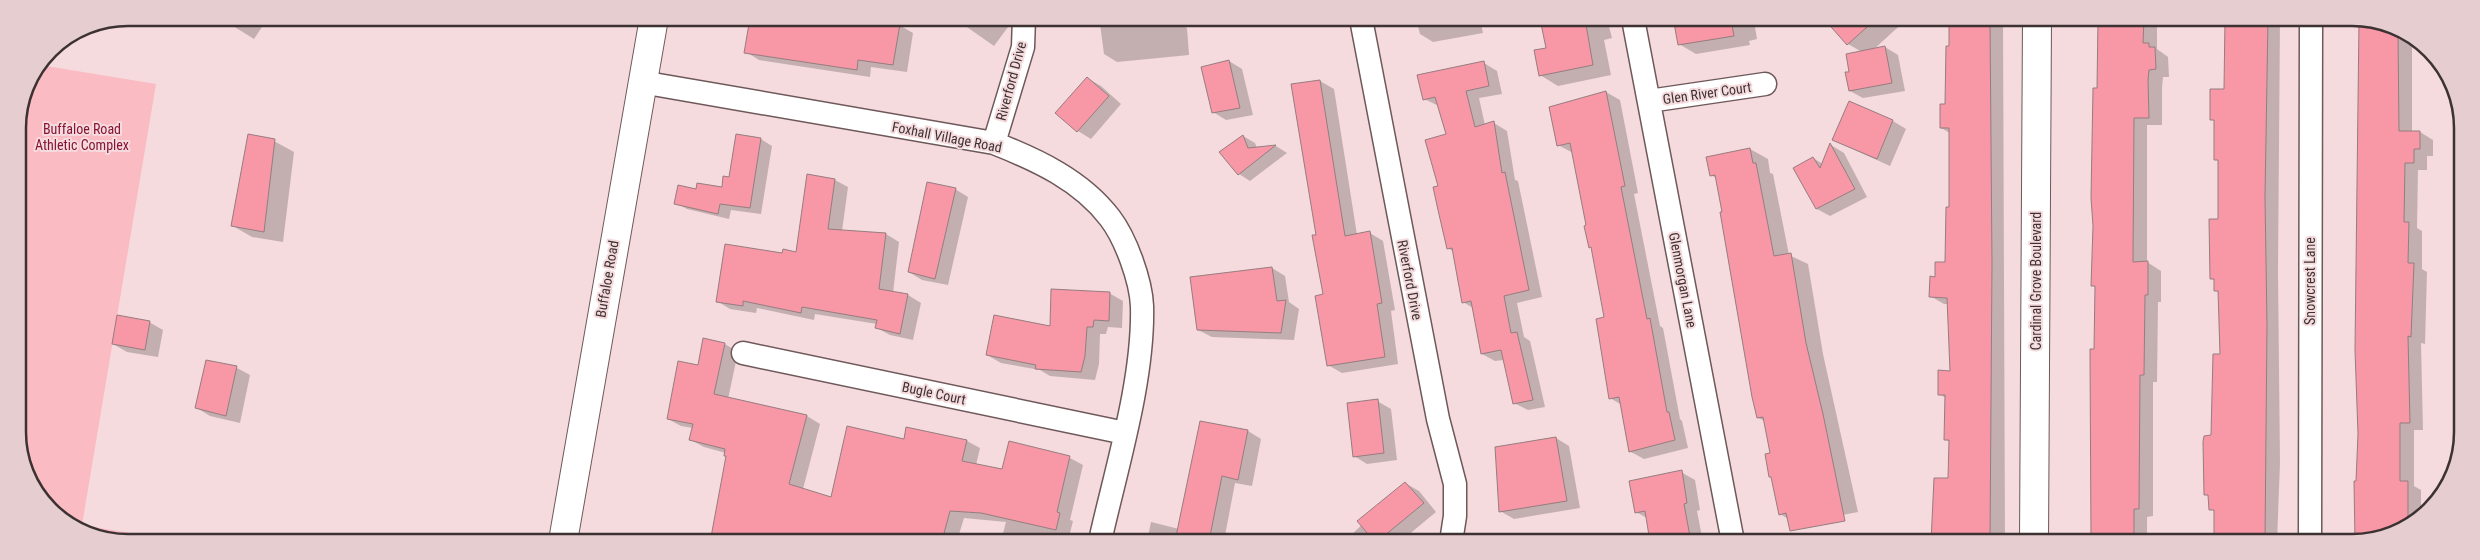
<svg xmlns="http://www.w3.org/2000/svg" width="2480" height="560" viewBox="0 0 2480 560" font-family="'Roboto Condensed',sans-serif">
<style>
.green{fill:#fbbbc3}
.shadow{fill:#0003}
.building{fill:#f897a5;stroke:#957d80}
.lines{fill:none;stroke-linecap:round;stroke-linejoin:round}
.minor-casing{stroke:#6e585a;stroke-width:25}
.tertiary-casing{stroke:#6e585a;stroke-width:30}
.primary-casing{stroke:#6e585a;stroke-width:30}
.minor{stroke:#fff;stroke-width:22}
.tertiary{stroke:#fff;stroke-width:28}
.primary{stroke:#fff;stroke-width:28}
.labels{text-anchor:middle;stroke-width:4;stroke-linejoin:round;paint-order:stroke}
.street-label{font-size:14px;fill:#3d3233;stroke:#f5dbdd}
.park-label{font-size:14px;fill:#861435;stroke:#f5dbdd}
.rim{fill:none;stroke:#3d3233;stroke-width:2.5}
</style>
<rect width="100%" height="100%" fill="#f5dbdd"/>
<path class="green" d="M40 65 156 84 82 525 172 540H107L50 510 20 454 18 121 26 85Z"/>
<path class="shadow" d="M220 18H268L254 39Z
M954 18H1005L1011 23 994 46Z
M1416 19H1480L1483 33 1433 42 1420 34Z
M1542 19H1607L1612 38 1604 40 1611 75 1558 86 1540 75 1547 49Z
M1686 19H1750L1754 21 1757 39 1749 41 1750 45 1696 54 1679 44Z
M1779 19H1812V21L1805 19 1803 25Z
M1826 19H1907L1873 50 1885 47 1898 55 1905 91 1863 98 1850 91V73L1862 52 1848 44Z
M1950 19H2003L2005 542H1933L1949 480 1950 442 1946 440V398L1939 394 1951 372 1948 304H1944L1930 296 1936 278 1946 264 1950 208V133L1941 128 1946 105 1951 47Z
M2099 19H2157V49L2168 57 2169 77H2163L2162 88V125H2147V262L2161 271V302H2158L2157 382H2153V516L2147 517V542H2092V351L2095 350 2096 288 2092 285Z
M2226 19H2280L2278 272 2280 463 2277 542H2215V512L2211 509 2209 496 2205 494 2221 356 2219 292 2216 290 2215 281 2211 278 2220 220V161L2216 159 2215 121 2212 119 2226 90Z
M1174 20 1187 28 1189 55 1117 62 1104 54 1100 24Z
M2360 20H2373L2418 43H2412V132H2420L2433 140V156H2427V170H2418L2417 228 2422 231V269L2427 272 2425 344 2421 343 2423 430H2414V486L2421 490V517L2356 542 2355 482H2357L2359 434 2358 245 2356 243 2359 174Z
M899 25 913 33 907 72 871 67 870 77 759 60 746 52Z
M1229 61 1242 69 1253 115 1226 120 1213 112Z
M1484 63 1497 71 1502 94 1479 98 1485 125 1494 123 1507 131 1515 180 1518 181 1542 297 1517 303 1524 337 1530 341 1545 407 1528 410 1514 403 1504 360 1495 361 1482 354 1473 308 1463 302 1454 252 1448 248 1440 187 1447 135 1439 106 1424 99Z
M1087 78 1101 86 1121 104 1091 139 1078 131Z
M1320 81 1334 89 1357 235 1370 233 1383 241 1395 310 1391 311 1398 364 1342 373 1328 365 1325 295 1318 236 1292 85Z
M1606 92 1620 100 1638 193 1634 194 1660 326 1663 328 1680 419 1682 421 1688 448 1644 459 1631 452 1622 405 1610 398 1606 318 1573 153 1558 145Z
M1893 121 1906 129 1890 166 1833 140Z
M1243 136 1255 143 1257 148 1276 146 1287 153 1250 181 1239 174 1221 152Z
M761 139 772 146 761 214 731 210 729 219 687 209 676 203 697 190 723 188Z
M274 141 294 152 283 242 252 237 233 226Z
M1831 145 1844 153 1867 197 1830 216 1817 209 1813 158 1823 164Z
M1750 149 1768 159 1770 173 1773 174 1789 255 1808 264 1823 354 1858 512 1797 524 1780 514 1765 421 1758 418 1724 213 1716 178 1711 175 1708 158Z
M835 180 848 187 842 231 886 234 899 242 893 293 908 295 921 303 913 340 890 335 877 328V324L815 314 814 320 757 308 756 313 730 309 717 301 783 255 797 253Z
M955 189 968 197 948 285 922 280 909 272Z
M1272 268 1285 276 1289 302 1299 309 1294 340 1212 337 1198 330Z
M1109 293 1123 301 1122 328 1108 327 1106 334H1100L1099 364 1095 380 1050 376 1040 370 1001 363 987 355 1051 328Z
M149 322 163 330 158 357 127 352 113 344Z
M725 344 738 352 728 399 807 416 820 424 803 489 832 499 905 440 967 441 980 448 976 465 1003 471 1009 443 1070 458 1083 465 1070 520 1073 521 1069 537 1066 541H1001L1006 522 964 518 957 541H721L713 536 727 456 726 453 704 447 691 440 693 428 681 426 668 419 699 367Z
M207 361 237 368 250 375 240 423 210 416 197 408Z
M1377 401 1391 409 1397 460 1367 464 1354 456Z
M1248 431 1261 439 1252 486 1235 483 1224 541H1147L1151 522 1179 529Z
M1556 438 1569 446 1580 508 1514 519 1500 511Z
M1681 472 1695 480 1700 510 1697 511 1703 542H1652L1647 518 1636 512Z
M1405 483 1419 491 1436 512 1401 541H1345Z
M660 537 677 539 681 541H660Z
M1845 537 1854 542H1823Z"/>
<path class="building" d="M750 18H868L900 24 893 65 858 60 857 70 744 53Z
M1540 19H1585L1593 65 1539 76 1534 50 1546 48Z
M1694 19H1731L1734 36 1678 45 1674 23Z
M1824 19H1876L1847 45Z
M1949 19H1990L1992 263 1990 542H1931L1934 478H1948L1949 440H1944L1945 395H1938V370L1950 371 1947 298 1929 297 1930 276 1935 277V262H1945L1946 207H1949V128H1940V104H1945L1946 46H1949Z
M2098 19H2144L2143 43H2149V47H2155L2156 69 2149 70 2148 80 2149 118H2134L2133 262 2148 261V295H2145L2144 375H2140L2139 509H2134V542H2091L2090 349H2094L2095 286H2091L2093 226 2091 198 2093 88H2097Z
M2225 19H2268L2265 197 2267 325 2265 542H2217V536L2214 537V510H2209L2208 495H2204L2203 442 2204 436 2211 435 2213 354H2220L2218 291H2214V279H2210L2209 219H2218V160H2214V120H2210V89H2224Z
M2359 20H2373L2398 33 2399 131H2420V149H2414V163H2405L2404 222H2409L2408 263H2414L2411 337 2408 336 2410 423H2400V481H2408V522L2355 542 2354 481H2356L2358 434 2355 350Z
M1885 46 1892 83 1849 91 1845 72H1849L1846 54Z
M1229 60 1240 108 1212 113 1201 67Z
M1484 61 1489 86 1466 91 1475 127 1494 121 1502 173 1505 172 1529 290 1504 296 1511 333 1517 332 1533 400 1513 404 1501 350 1481 354 1471 301 1462 303 1452 248 1447 249 1438 210 1433 187 1438 186 1425 140 1446 134 1435 97 1423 100 1417 75Z
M1087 77 1109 96 1077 132 1055 113Z
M1320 80 1345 236 1370 231 1382 303 1377 304 1385 357 1327 366 1315 296 1323 294 1312 235H1316L1291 84Z
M1606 91 1625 186 1621 187 1647 319 1650 318 1667 412H1669L1675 440 1629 452 1619 397 1609 399 1596 319 1604 317 1591 247 1589 248 1584 226 1586 225 1570 143 1557 146 1549 107Z
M1849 101 1893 120 1877 159 1832 140Z
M248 134 275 139 264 232 231 226Z
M736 134 761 138 750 208 720 204 718 214 674 204 678 185 696 189 697 183 722 187 723 176 729 177Z
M1243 135 1248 148 1276 145 1238 175 1219 152Z
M1830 143 1855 189 1816 209 1793 168 1813 157 1820 168Z
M1750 148 1753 163H1756L1774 256 1791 253 1806 343 1823 414 1845 521 1790 531 1786 513 1779 515 1771 477H1769L1765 454 1770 453 1763 417 1757 418 1752 397 1720 212H1722L1715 175 1710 176 1706 157Z
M807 174 835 179 828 229 886 233 879 289 908 294 900 334 875 328 877 320 802 307 801 313 743 301V306L716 302 725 244 782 253 783 249 796 252Z
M927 182 956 188 935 279 908 272Z
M1272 267 1277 301 1286 300 1281 333 1197 330 1190 277Z
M1051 289 1110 292 1109 321 1094 320 1093 327H1087L1085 356 1081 372 1035 369 1036 365 986 355 994 315 1050 326Z
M117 315 150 321 145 350 112 344Z
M703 338 725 343 714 394 807 415 789 484 831 497 847 426 904 439 906 427 967 440 962 461 1002 469 1009 441 1070 456 1057 512 1060 513 1056 530 981 513 950 511 942 541H733L711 537 726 456H724L725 449 689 440 693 424 667 419 678 361 698 365Z
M206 360 237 366 226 416 195 408Z
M1378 399 1384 453 1353 457 1347 403Z
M1200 421 1248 430 1238 480 1222 476 1209 541H1175Z
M1556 437 1567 501 1499 512 1495 447Z
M1682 470 1687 503 1684 504 1691 542H1650L1645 511 1635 513 1629 481Z
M1405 482 1424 503 1378 541H1374L1357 521Z"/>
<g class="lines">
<g class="minor-casing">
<path id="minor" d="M1361 19 1438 419 1455 484V516L1451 542
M1633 19 1733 542
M641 82 994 143C1037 160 1081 180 1110 218 1126 239 1141 281 1142 306 1144 380 1116 469 1100 541
M1649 101 1765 84
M994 143 1023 47 1024 18
M743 353 1125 433
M2310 542 2311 20"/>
</g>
<g class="tertiary-casing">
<path id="tertiary" d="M2034 542 2037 19"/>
</g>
<g class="primary-casing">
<path id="primary" d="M563 541 654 18"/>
</g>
<use href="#minor" class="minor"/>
<use href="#tertiary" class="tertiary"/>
<use href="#primary" class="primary"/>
</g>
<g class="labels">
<g class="street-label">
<text transform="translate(1011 81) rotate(-75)" y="5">Riverford Drive</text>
<text transform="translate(1707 93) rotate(-8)" y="5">Glen River Court</text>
<text transform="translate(947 137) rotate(11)" y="5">Foxhall Village Road</text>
<text transform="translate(607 279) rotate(-80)" y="5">Buffaloe Road</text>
<text transform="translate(1410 280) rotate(79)" y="5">Riverford Drive</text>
<text transform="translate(1683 280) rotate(79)" y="5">Glenmorgan Lane</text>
<text transform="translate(2036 281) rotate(-90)" y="5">Cardinal Grove Boulevard</text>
<text transform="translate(2310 281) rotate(-90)" y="5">Snowcrest Lane</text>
<text transform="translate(934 393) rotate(12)" y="5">Bugle Court</text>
</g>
<g class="park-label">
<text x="82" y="134">Buffaloe Road<tspan x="82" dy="16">Athletic Complex</tspan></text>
</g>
</g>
<path d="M0 0H2480V560H0ZM128 26H2352A102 102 0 0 1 2454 128V432A102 102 0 0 1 2352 534H128A102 102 0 0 1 26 432V128A102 102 0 0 1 128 26Z" fill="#e6cdcf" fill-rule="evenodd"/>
<path class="rim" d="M128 26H2352A102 102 0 0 1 2454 128V432A102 102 0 0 1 2352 534H128A102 102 0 0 1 26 432V128A102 102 0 0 1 128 26Z"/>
</svg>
